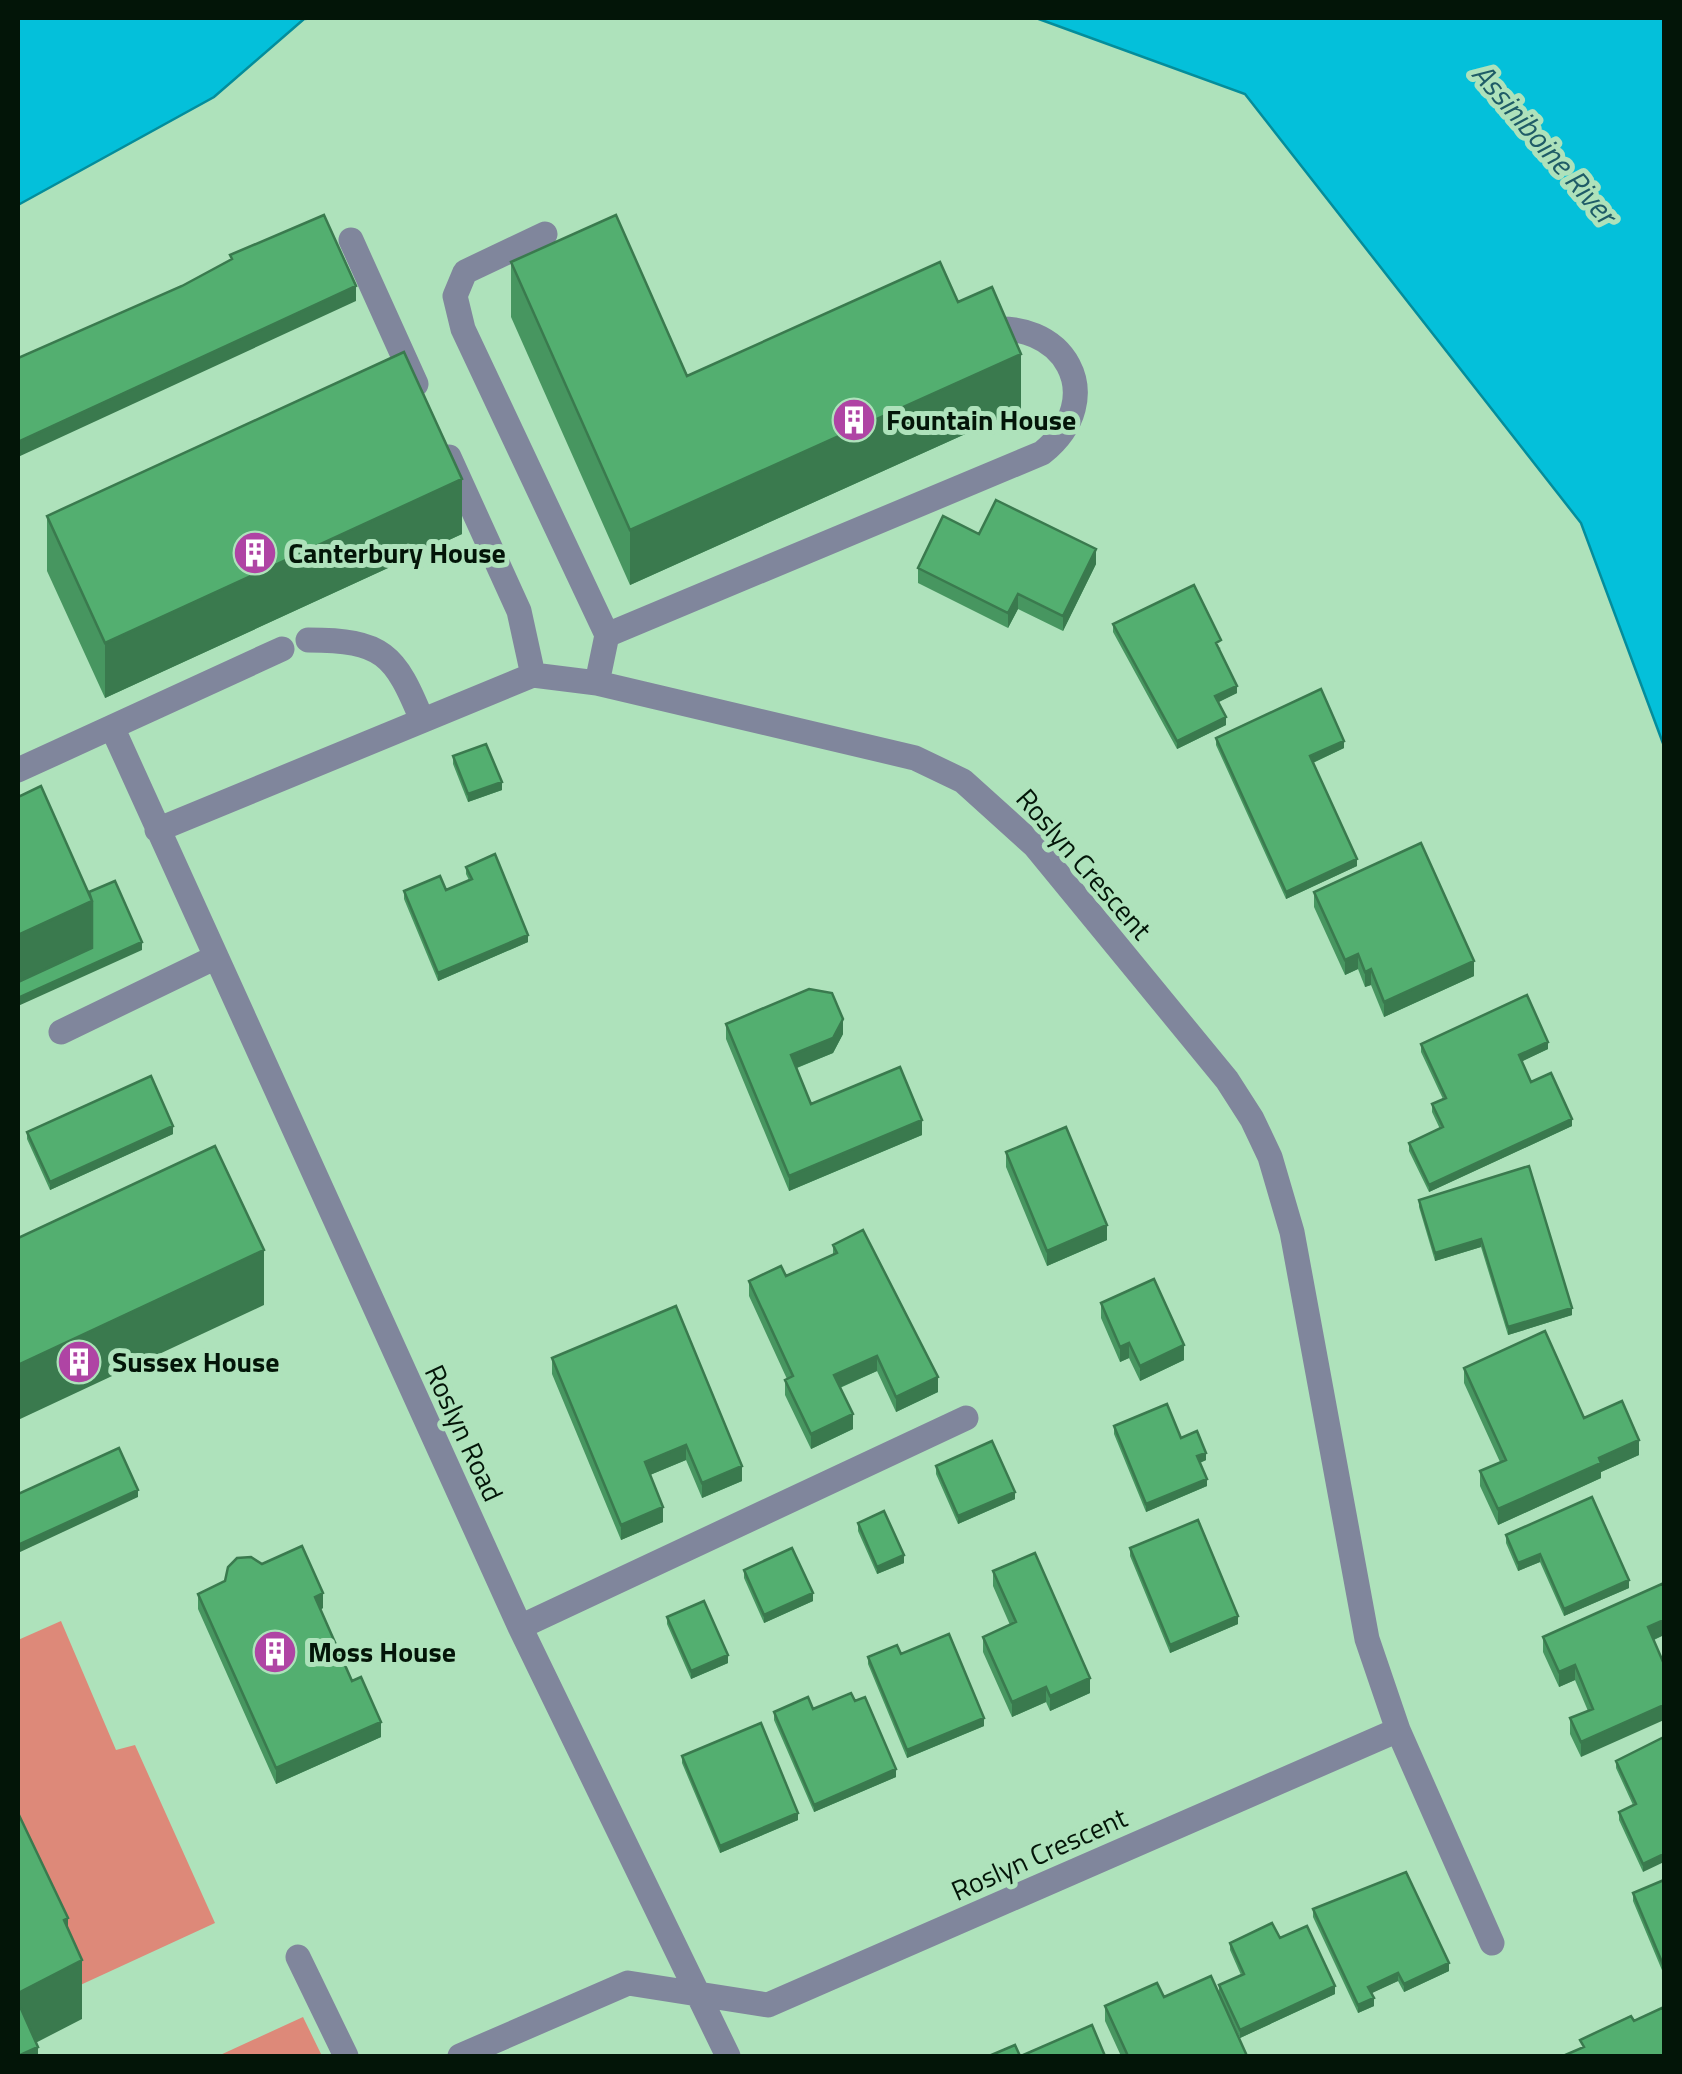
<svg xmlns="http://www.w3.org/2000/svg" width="1682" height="2074" viewBox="0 0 1682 2074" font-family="'Titillium Web',sans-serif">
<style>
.green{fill:#dd8979}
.water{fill:#04c0da;stroke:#048d9b;stroke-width:2.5}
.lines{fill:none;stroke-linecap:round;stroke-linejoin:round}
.minor{stroke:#80869c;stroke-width:25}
.wall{fill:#479660}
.shaded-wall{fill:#3a7a4e}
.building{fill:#53af70;stroke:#3a7a4e;stroke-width:2.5}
.labels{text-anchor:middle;stroke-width:10;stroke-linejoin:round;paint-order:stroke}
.poi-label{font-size:28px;font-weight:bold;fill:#031508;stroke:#aee2bb;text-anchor:start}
.street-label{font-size:28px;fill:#031508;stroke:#aee2bb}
.water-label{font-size:30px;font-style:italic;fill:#1f5c67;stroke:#aee2bb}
</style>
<rect width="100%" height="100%" fill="#aee2bb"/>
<path class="green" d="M61 1621 116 1750 135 1745 215 1923 76 1987 18 1843V1640Z
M303 2017 322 2056H218Z"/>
<path class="water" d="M18 18H317L304 19 214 97 18 205Z
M1036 18H1664V746L1581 523 1245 94Z"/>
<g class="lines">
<path class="minor" d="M545 234 465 272 455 296 463 329 607 635 597 683
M351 240 416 384
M449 457 519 611 533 675
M607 635 1042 453C1111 398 1064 315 980 331
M308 640C383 640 395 654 422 720
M112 727 282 649
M18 770 112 727 520 1627 728 2056
M157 830 533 675 597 683 915 758 963 781 1035 846 1227 1080 1252 1119 1270 1157 1292 1232 1367 1639 1398 1730 768 2005 628 1983 460 2056
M61 1032 214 958
M520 1627 966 1418
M1398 1730 1492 1943
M298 1957 346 2056"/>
</g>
<path class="wall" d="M511 262 687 376 958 302 1021 409 630 585 511 317Z
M47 516 462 534 105 698 47 571Z
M979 534 1096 564 1063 631 1018 609 1008 628 918 583V568Z
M1113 624 1221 648 1219 649 1237 693 1218 702 1226 725 1177 749 1113 632Z
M1216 738 1344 748 1313 763 1357 866 1286 899 1216 745Z
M453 756 502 790 468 802 453 764Z
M466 867 528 942 438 981 404 899V891L446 890 469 880 466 874Z
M1314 892 1474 976 1384 1017 1371 985 1365 987 1358 969 1345 975 1314 907Z
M726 1024 843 1034 833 1053 797 1068 811 1104 922 1135 789 1191 726 1039Z
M1421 1044 1548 1049 1522 1061 1531 1082 1572 1126 1429 1192 1409 1151V1143L1440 1129 1432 1112V1104L1443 1099 1421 1052Z
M27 1132 173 1134 50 1190 27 1139Z
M1006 1152 1107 1240 1047 1266 1006 1167Z
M1529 1166 1572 1315 1508 1335 1481 1247 1435 1261 1419 1207V1200Z
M833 1245 938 1392 896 1412 877 1371 840 1388 853 1429 811 1449 785 1395V1380L787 1379 749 1296V1281L786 1276 833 1254Z
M1101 1303 1184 1360 1140 1381 1129 1358 1120 1362 1101 1318Z
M552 1358 742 1481 702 1498 686 1460 650 1475 663 1522 621 1540 552 1374Z
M1464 1368 1584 1418 1639 1455 1601 1472V1478L1498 1525 1480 1486V1471L1500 1462 1464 1383Z
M1114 1426 1181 1438 1206 1460 1200 1463 1207 1486 1146 1512 1114 1434Z
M936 1466 1015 1499 958 1524 936 1474Z
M858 1523 904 1563 877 1574 858 1531Z
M1506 1535 1629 1588 1564 1616 1540 1562 1518 1571 1506 1543Z
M1130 1548 1238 1624 1170 1653 1130 1556Z
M262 1564 323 1608 320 1610 352 1681 381 1737 276 1784 198 1609V1594Z
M744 1570 813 1601 764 1623 744 1578Z
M993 1571 1090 1693 1050 1711 1046 1702 1012 1717 983 1652V1637L1010 1625 993 1586Z
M667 1617 728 1663 691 1679 667 1624Z
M1664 1635 1654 1640 1581 1757 1570 1734V1718L1588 1711 1575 1680 1559 1687 1543 1652V1637Z
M901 1654 984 1726 907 1758 868 1664V1657Z
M813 1709 896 1777 814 1812 774 1720V1712Z
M1664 1737 1643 1872 1619 1820V1812L1633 1805 1616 1768V1761Z
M682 1756 798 1820 720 1853 682 1763Z
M1664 1880V1975L1633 1901V1893Z
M1313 1909 1449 1971 1404 1992 1398 1981 1371 1993 1374 2006 1358 2013 1313 1917Z
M1280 1938 1335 1994 1240 2038 1219 1993V1985L1241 1975 1230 1950V1943Z
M1164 1997 1247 2056H1121L1105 2021V2006Z"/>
<path class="shaded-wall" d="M356 286V301L18 457V442Z
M1021 354V409L630 585V530Z
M462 479V534L105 698V643Z
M1096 549V564L1063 631V616Z
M1018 594V609L1008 628V613Z
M1237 686V693L1215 704V696Z
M1226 717V725L1177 749V741Z
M1344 741V748L1310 764V756Z
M502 782V790L468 802V794Z
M1357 859V866L1286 899V892Z
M92 901V956L18 990V935Z
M528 935V942L438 981V973Z
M142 942V950L18 1006V998Z
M1358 954V969L1345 975V960Z
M1474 961V976L1384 1017V1002Z
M1371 969V985L1365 987V972Z
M843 1019V1034L833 1053 791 1070V1055Z
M1548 1042V1049L1519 1063V1055Z
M1572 1119V1126L1429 1192V1185Z
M922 1120V1135L789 1191V1176Z
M173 1126V1134L50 1190V1182Z
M1107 1225V1240L1047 1266V1251Z
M1481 1239V1247L1435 1261V1253Z
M264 1250V1305L18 1420V1365Z
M1572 1308V1315L1508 1335V1327Z
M1129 1343V1358L1120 1362V1347Z
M1184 1345V1360L1140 1381V1366Z
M877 1356V1371L834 1390V1375Z
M938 1377V1392L896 1412V1397Z
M853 1414V1429L811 1449V1434Z
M1639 1440V1455L1601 1472V1478L1498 1525V1509L1599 1458Z
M686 1445V1460L645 1477V1462Z
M1206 1453V1460L1197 1464V1456Z
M742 1466V1481L702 1498V1483Z
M1207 1479V1486L1146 1512V1504Z
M138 1490V1497L18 1553V1545Z
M1015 1492V1499L958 1524V1516Z
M663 1507V1522L621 1540V1525Z
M1540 1554V1562L1518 1571V1563Z
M904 1555V1563L877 1574V1567Z
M1629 1580V1588L1564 1616V1609Z
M323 1593V1608L315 1612V1597Z
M813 1593V1601L764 1623V1615Z
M1238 1616V1624L1170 1653V1645Z
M1664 1620V1635L1648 1642V1627Z
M728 1655V1663L691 1679V1671Z
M1575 1665V1680L1559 1687V1672Z
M1090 1678V1693L1050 1711V1696Z
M1046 1687V1702L1012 1717V1702Z
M1664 1705V1720L1581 1757V1742Z
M984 1718V1726L907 1758V1750Z
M381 1722V1737L276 1784V1768Z
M896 1769V1777L814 1812V1805Z
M798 1813V1820L720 1853V1846Z
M1664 1854V1862L1643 1872V1864Z
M68 1918V1968L82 1960V2019L18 2052V1993L64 1920Z
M1449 1963V1971L1404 1992V1984Z
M1398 1973V1981L1368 1995V1987Z
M1335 1986V1994L1240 2038V2030Z
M1374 1998V2006L1358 2013V2005Z
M38 2047V2056H18Z"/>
<path class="building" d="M324 215 356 286 18 442V358L182 286 232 259 230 255Z
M616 215 687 376 940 262 958 302 992 287 1021 354 630 530 511 262Z
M404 352 462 479 105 643 47 516Z
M996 500 1096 549 1063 616 1018 594 1008 613 918 568 943 516 979 534Z
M1194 585 1221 640 1216 643 1237 686 1215 696 1226 717 1177 741 1113 624Z
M1321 689 1344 741 1310 756 1357 859 1286 892 1216 738Z
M486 744 502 782 468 794 453 756Z
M41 786 92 901 18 935V797Z
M1421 843 1474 961 1384 1002 1371 969 1365 972 1358 954 1345 960 1314 892Z
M495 854 528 935 438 973 404 891 440 876 446 890 472 879 466 867Z
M115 881 142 942 18 998V982L92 948V901L89 892Z
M809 989 832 993 843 1019 833 1038 791 1055 811 1104 900 1067 922 1120 789 1176 726 1024Z
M1527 995 1548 1042 1519 1055 1531 1082 1551 1073 1572 1119 1429 1185 1409 1143 1443 1127 1432 1104 1446 1098 1421 1044Z
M151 1076 173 1126 50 1182 27 1132Z
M1066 1127 1107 1225 1047 1251 1006 1152Z
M215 1146 264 1250 18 1365V1238Z
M1529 1166 1572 1308 1508 1327 1481 1239 1435 1253 1419 1200Z
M863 1230 938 1377 896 1397 877 1356 834 1375 853 1414 811 1434 785 1380 793 1376 749 1281 781 1266 786 1276 837 1253 833 1245Z
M1154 1279 1184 1345 1140 1366 1129 1343 1120 1347 1101 1303Z
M676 1306 742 1466 702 1483 686 1445 645 1462 663 1507 621 1525 552 1358Z
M1545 1331 1584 1418 1622 1401 1639 1440 1599 1458 1601 1463 1498 1509 1480 1471 1506 1460 1464 1368Z
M1167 1404 1181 1438 1197 1431 1206 1453 1197 1456 1207 1479 1146 1504 1114 1426Z
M992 1441 1015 1492 958 1516 936 1466Z
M119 1448 138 1490 18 1545V1494Z
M1592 1497 1629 1580 1564 1609 1540 1554 1518 1563 1506 1535Z
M884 1511 904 1555 877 1567 858 1523Z
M1198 1520 1238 1616 1170 1645 1130 1548Z
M302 1546 323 1593 315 1597 352 1681 361 1677 381 1722 276 1768 198 1594 225 1581 228 1567 237 1558 251 1557 262 1564Z
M792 1548 813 1593 764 1615 744 1570Z
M1035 1553 1090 1678 1050 1696 1046 1687 1012 1702 983 1637 1016 1622 993 1571Z
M1664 1583V1620L1648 1627 1664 1664V1705L1581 1742 1570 1718 1593 1709 1575 1665 1559 1672 1543 1637Z
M704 1601 728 1655 691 1671 667 1617Z
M949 1634 984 1718 907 1750 868 1657 897 1645 901 1654Z
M851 1693 855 1701 865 1697 896 1769 814 1805 774 1712 808 1697 813 1709Z
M761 1723 798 1813 720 1846 682 1756Z
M1664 1737V1854L1643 1864 1619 1812 1636 1804 1616 1761Z
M18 1813 68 1918 64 1920 82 1960 18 1993Z
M1406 1872 1449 1963 1404 1984 1398 1973 1368 1987 1374 1998 1358 2005 1313 1909Z
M1664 1880V1967L1633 1893Z
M1272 1923 1280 1938 1307 1926 1335 1986 1240 2030 1219 1985 1244 1974 1230 1943Z
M1211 1976 1247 2056H1128L1105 2006 1157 1983 1164 1997Z
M18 2002 38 2047 18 2056Z
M1664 2007V2056H1563L1584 2047 1580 2040 1631 2016 1634 2021Z
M1092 2025 1105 2056H1021Z
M1015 2045 1020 2056H989Z"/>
<defs>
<g id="building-disc" transform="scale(2.25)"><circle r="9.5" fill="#af44a4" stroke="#aee2bb"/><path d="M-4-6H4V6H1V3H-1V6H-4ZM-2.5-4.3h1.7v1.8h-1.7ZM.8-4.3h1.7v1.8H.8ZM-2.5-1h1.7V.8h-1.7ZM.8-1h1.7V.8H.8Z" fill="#fff"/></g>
</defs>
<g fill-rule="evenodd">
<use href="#building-disc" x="854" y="420"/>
<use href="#building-disc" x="255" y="553"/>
<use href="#building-disc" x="79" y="1362"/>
<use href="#building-disc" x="275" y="1652"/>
</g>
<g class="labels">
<g class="poi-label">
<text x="886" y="430">Fountain House</text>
<text x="288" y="563">Canterbury House</text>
<text x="112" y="1372">Sussex House</text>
<text x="308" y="1662">Moss House</text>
</g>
<g class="street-label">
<text transform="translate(1084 864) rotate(49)" y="10">Roslyn Crescent</text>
<text transform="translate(464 1433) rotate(65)" y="10">Roslyn Road</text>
<text transform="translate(1039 1854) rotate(-24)" y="10">Roslyn Crescent</text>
</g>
<g class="water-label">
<text transform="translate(1544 144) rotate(49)" y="10">Assiniboine River</text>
</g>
</g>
<rect width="1682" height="2074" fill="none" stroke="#031508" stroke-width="40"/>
</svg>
